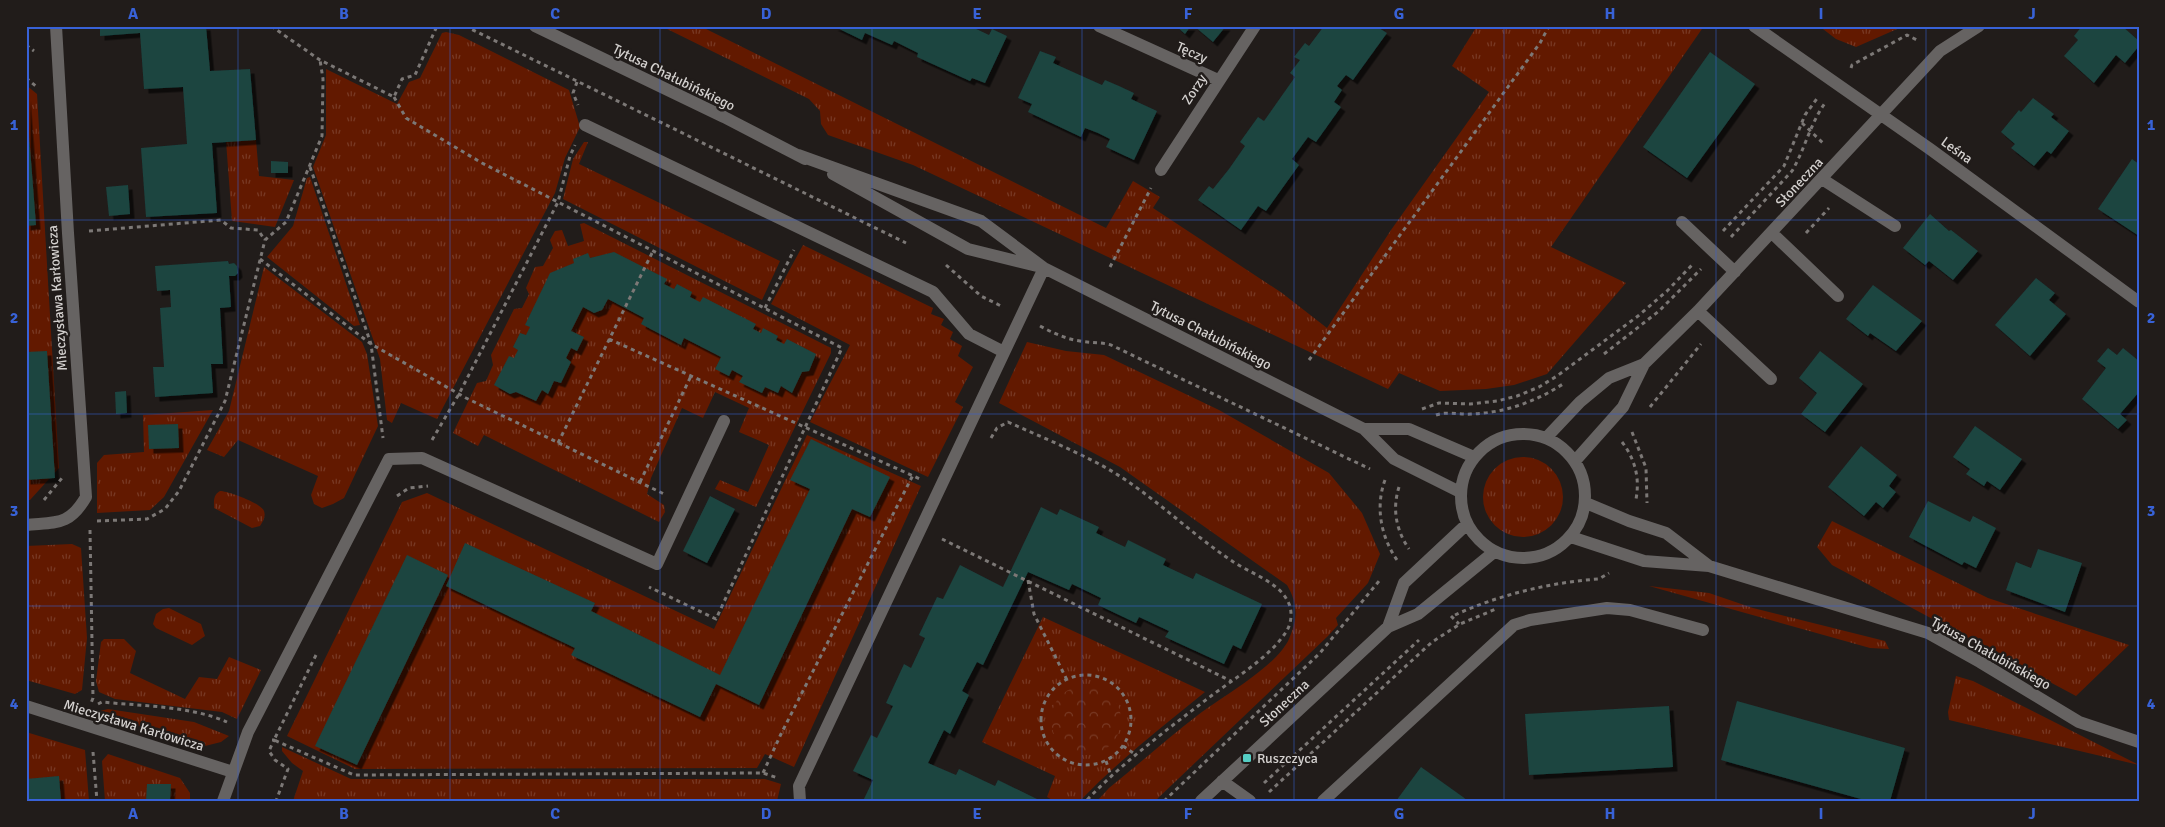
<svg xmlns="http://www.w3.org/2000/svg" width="2165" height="827" viewBox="0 0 2165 827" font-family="Signika,sans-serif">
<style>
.grass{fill:url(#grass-tufts)}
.park{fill:url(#park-crowns)}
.building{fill:#1b4440;filter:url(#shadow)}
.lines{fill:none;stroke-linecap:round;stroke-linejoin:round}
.path{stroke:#7c7876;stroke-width:3;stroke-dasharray:4 4;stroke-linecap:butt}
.minor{stroke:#666362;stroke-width:12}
.grid{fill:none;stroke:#3862d7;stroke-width:1;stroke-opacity:0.55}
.poi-dot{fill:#55cec4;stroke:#211c1a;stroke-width:2}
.labels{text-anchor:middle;stroke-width:5;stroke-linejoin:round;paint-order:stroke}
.street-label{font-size:14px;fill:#d4d1cf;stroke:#211c1a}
.poi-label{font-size:14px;fill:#d4d1cf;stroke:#211c1a;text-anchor:start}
.neatline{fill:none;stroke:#3862d7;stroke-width:2}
.grid-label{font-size:16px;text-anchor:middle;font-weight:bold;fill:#3862d7}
</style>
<defs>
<pattern id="grass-tufts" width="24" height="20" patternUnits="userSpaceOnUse" patternTransform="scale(1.25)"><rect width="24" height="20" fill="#621900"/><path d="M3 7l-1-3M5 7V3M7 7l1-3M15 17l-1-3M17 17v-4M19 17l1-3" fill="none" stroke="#783924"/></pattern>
<pattern id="park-crowns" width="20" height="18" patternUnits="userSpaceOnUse" patternTransform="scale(1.25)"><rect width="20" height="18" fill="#621900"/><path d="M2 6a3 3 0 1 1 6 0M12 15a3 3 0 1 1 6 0" fill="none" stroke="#783924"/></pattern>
<filter id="shadow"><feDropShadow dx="4.5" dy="4.5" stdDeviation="0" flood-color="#0009"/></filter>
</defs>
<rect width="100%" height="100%" fill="#211c1a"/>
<path class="grass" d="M661 26H700L1106 228 1133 181 1160 197 1153 208 1282 293 1327 328 1391 230 1489 92 1452 66 1477 26H1704L1551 247 1626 283 1547 374 1514 385 1486 389 1440 391 1399 373 1388 389 913 165 828 135 821 124 820 111 809 99Z
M1819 26H1904L1856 47 1836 39Z
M446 32 459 35 569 90 580 127 565 158 555 193 437 419 401 403 392 423 387 420 380 359 313 167 326 135V69L397 104 409 82 420 78 442 33Z
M26 85 37 94 59 468 30 500H26Z
M256 140 259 176 294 180 275 227 232 221 226 141Z
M584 142H588L579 164 780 261 762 300 563 199 573 159Z
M310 177 360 325 354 326 267 257 293 226 307 178Z
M584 223 831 348V353L756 507 715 489 720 480 748 492 769 445 739 432 749 408 715 392 703 418 682 408 651 478 647 494 664 505 665 512 659 522 484 435 478 446 453 433 477 383 486 381 493 365 491 355 514 309 522 308 529 294 526 288 535 267 543 266 553 248 550 240 555 231 562 230 568 246 584 241 580 224Z
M803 245 933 308 931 314 944 319 941 325 953 332 950 339 962 346 958 356 973 367 955 402 963 407 928 477 810 422 850 345 771 304Z
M264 267 362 342 367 354 378 426 344 498 333 504 322 508 314 504 311 495 318 476 238 440 224 457 207 450 229 411Z
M1027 342 1066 351 1104 355 1219 410 1329 473 1362 513 1380 554 1368 583 1336 618 1338 625 1328 636 1155 801H1097L1109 788C1139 764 1168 738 1198 715 1223 696 1277 666 1289 639 1298 618 1298 604 1287 585L1120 467 999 403Z
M213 410 164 497 150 510 97 513V463L104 455 144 452 143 415Z
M807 435 921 486 794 767 765 754 757 768 355 769 287 736 402 502 427 493 714 629Z
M1483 497a40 40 0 1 1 80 0a40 40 0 1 1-80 0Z
M220 491C228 491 261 503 264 511 266 517 263 521 260 526L252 528 214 508C214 501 213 495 220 491Z
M1832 521 1988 598 2129 645 2076 696 1832 565 1817 547Z
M72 544 81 548 87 638 82 690 75 694 26 680V546Z
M1649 586 1709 593 1753 608 1885 641 1889 649 1870 648Z
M169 608 201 624 205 636 192 645 156 628 153 624 156 614 163 609Z
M1043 617 1205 692C1162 727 1118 761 1080 801H1054L1047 797 1055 776 982 742Z
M104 639H124L136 651 130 673 185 699 199 677 217 679 229 657 261 670 237 719 222 712 115 699 99 692 96 681 101 642Z
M1956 676 1973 681 2139 765 1949 720 1948 712Z
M108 709 194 722 229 736 221 742 205 746 98 714 100 711Z
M26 732 85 750 89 801H26Z
M282 747 351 779H765L781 784 777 801H293L303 771 292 763 282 751Z
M108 754 180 778 190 793V801H105L102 761Z"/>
<path class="park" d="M1051 720a35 35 0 1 1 70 0a35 35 0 1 1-70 0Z"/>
<path class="building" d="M100 26H166L167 29H175V26H206L210 71 250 69 256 140 212 143 217 213 146 217 141 148 187 144 183 87 144 89 140 33 100 36Z
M833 26H970L989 35 992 29 1007 36 985 83 972 78 970 81 917 57 918 53 894 41 892 45 865 33 862 40Z
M1176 26H1191L1185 34Z
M1194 26H1226L1213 42Z
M1324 26H1381L1379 28 1387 33 1353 80 1346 75 1337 86 1342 90 1334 102 1341 107 1316 142 1308 137 1292 159 1299 165 1266 211 1258 206 1241 230 1198 200 1209 186 1213 189 1229 169 1245 146 1240 142 1258 117 1264 121 1295 77 1290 73 1300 60 1294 57 1305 43 1309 46Z
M2082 26 2088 29 2090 26H2122L2139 41V46L2125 63 2116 55 2094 83 2064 56 2078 40 2074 36Z
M1040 51 1056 57 1053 63 1102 85 1105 80 1119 86 1134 93 1131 99 1157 111 1134 160 1106 147 1110 139 1098 133 1085 128 1081 137 1028 112 1032 104 1018 98Z
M1710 52 1755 84 1687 178 1643 147Z
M26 96 36 225 26 226Z
M2033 98 2054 114 2051 117 2069 131 2051 154 2047 151 2034 166 2011 148 2015 144 2001 132 2019 110 2021 112Z
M2132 159 2139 164V236L2098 209Z
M271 161 288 162V173H271Z
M128 185 130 214 109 216 106 187Z
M1930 214 1949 231 1951 230 1978 251 1953 280 1929 261 1925 265 1903 248Z
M614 252 667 279 664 284 674 289 677 284 692 292 690 297 700 302 703 297 756 324 753 329 761 333 763 328 778 336 776 340 784 344 787 339 816 354 809 371 802 372 792 393 781 386 778 393 765 387 762 393 739 382 743 376 732 370 729 376 715 369 721 357 684 338 681 345 641 324 644 318 608 299 602 310 594 313 583 307 571 331 584 337 577 351 571 348 566 358 571 362 561 383 554 381 548 394 542 390 536 401 516 392 510 394 494 385 509 356 514 358 518 350 513 347 520 333 526 335 530 327 525 325 550 273 574 263 573 259 588 253 590 258Z
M228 261 229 264 234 263 237 266 238 273 235 276H229L231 307 220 308 223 364H211L213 393 155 397 153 367H164L160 308 171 307 170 290 157 291 155 266Z
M2036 278 2055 293 2049 300 2066 314 2030 356 1995 325Z
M1873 285 1922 321 1896 351 1870 333 1868 336 1846 319Z
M2108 348 2117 355 2123 348 2139 361V392L2120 414 2127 420 2118 429 2082 399 2106 368 2097 361Z
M47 351 55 478 26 480V352Z
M1820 351 1863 384 1825 432 1801 414 1817 393 1799 378Z
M126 391 127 413 116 414 115 392Z
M178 424 179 448 149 449 148 425Z
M1975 426 2022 459 2000 490 1987 481 1984 486 1966 474 1970 469 1953 457Z
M811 439 890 477 870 517 852 509 759 705 716 684 700 717 571 655 575 648 446 586 465 543 595 603 591 611 720 675 810 489 790 480Z
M1861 446 1897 475 1889 486 1896 492 1883 508 1876 502 1864 516 1828 487Z
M710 496 735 509 707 563 683 551Z
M1928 501 1970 522 1973 516 1996 528 1976 568 1964 562 1962 565 1909 537Z
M1041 507 1057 515 1060 509 1099 527 1096 533 1125 547 1128 540 1166 559 1163 565 1193 579 1196 573 1262 604 1241 649 1233 645 1224 664 1165 637 1169 631 1139 617 1136 623 1098 605 1101 598 1072 584 1069 590 1028 572 983 665 977 662 962 691 969 695 950 734 944 730 928 763 956 775 959 769 995 786 998 780 1037 799 1036 801H863L873 780 853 771 871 735 877 738 893 706 886 703 904 664 911 668 925 638 919 635 937 597 943 599 960 565 1003 587Z
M2038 549 2082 563 2065 612 2006 590 2016 562 2031 568Z
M407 555 448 575 357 765 315 746Z
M1737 701 1905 748 1890 801H1868L1721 760Z
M1669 706 1673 767 1529 775 1525 714Z
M1421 767 1463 797 1468 801H1396Z
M59 776 61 801H26V779Z
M147 784H171L170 801H146Z"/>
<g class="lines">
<path class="path" d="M271 26 320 60 394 97 402 79 415 75 437 26
M465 26 906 243
M26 45 34 51
M1851 68 1852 65 1907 35 1919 41
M26 78 37 87
M577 82 573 93 578 105
M394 97 406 118 482 163 842 348 716 619 649 587
M1802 123 1823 143
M310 167 371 344 383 438
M89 231 221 220 231 228 258 230 265 240
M1723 231 1784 166 1805 115 1818 97
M1806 233 1829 208
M1731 237 1792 171C1805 149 1810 124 1825 103
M260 259 371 344 466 398 664 494
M946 265 981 296 1001 306
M1110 267 1151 188
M765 308 794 250
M1040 326C1053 333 1066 339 1080 341 1091 343 1101 342 1111 345L1370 469
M609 339 920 479
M1604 354 1659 311 1701 269
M1309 360 1540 43 1549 26
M1650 407 1701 344
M1422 409 1439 403 1470 404 1497 401 1517 396 1539 387 1557 376 1638 316 1667 291 1693 264
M1436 415C1447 411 1459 415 1471 414 1504 413 1535 402 1563 384
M1632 432 1646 468 1647 503
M991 438 997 428 1008 422C1039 436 1071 449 1101 465 1149 491 1187 531 1232 561 1248 572 1278 582 1287 600 1293 609 1292 623 1286 632 1270 657 1235 678 1211 696 1168 729 1124 761 1086 801
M432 440 459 394 558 202 570 156 575 145
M1622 442C1635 459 1640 478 1636 499
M558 443 653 251
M1385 480C1375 507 1381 537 1397 560
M640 482 691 376
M1399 487C1392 509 1396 530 1409 549
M397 496 409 488 428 486
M44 500 62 478
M97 521 147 519 165 509 179 491 225 401 265 240 286 222 322 136 323 79 320 60
M90 530 93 698 91 703
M942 539 1231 681
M1028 580 1034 614 1067 680
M1455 615C1498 595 1552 582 1599 579L1609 573
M1451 616 1459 624
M316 655 274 740 354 775 763 773 778 778
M1041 720a45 45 0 1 1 90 0a45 45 0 1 1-90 0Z
M98 704 102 702C141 706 191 706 227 722
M272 740H274L269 751 275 760 288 769 276 801
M1123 746 1136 755
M93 752 97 801
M1106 761 1111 776
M763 773 781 734 913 475
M1264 783 1419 640
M1269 792 1432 642 1460 624 1496 609
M1164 801 1320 653 1379 581"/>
<path class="minor" d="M535 26 724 117 805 159
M1099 26 1218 80
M1754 26 1930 149 2139 302
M585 125 933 292 969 334 1004 352
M798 155 981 221 1044 268 1364 429 1394 459 1460 492
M1161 170 1255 26
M833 174 968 249 1037 266
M1822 179 1895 226
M1682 222 1735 272
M1772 233 1838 296
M1698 311 1771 379
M1364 429H1409L1474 457
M1461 496a62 62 0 1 1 124 0a62 62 0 1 1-124 0Z
M1546 438 1580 402 1609 378 1644 364
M1575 461 1623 407 1644 364 1698 311 1940 51 1979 26
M1586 503 1629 521 1666 533 1709 566
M26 525C57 522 69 526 86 497L68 233 56 26
M1571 537 1644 561 1709 566 1928 633 1980 662 2079 722 2139 742
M1388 627 1404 583 1467 524
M26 706 233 772
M1222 781 1250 801
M223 801 248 732 389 459 422 458 657 564 724 421
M800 801 799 786 1044 268
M1201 801 1388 627 1418 614 1494 552
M1323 801 1514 625 1530 620 1607 608 1630 610 1703 630"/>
</g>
<path class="grid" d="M238 26V801M450 26V801M660 26V801M872 26V801M1082 26V801M1294 26V801M1504 26V801M1716 26V801M1926 26V801M26 220H2139M26 414H2139M26 606H2139"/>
<rect class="poi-dot" x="1242" y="753" width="10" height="10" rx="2.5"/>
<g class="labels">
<g class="street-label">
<text transform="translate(1192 52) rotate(24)" y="5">Tęczy</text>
<text transform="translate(674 77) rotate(26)" y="5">Tytusa Chałubińskiego</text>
<text transform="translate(1194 89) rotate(-57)" y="5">Zorzy</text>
<text transform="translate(1957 150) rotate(36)" y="5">Leśna</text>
<text transform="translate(1799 182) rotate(-47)" y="5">Słoneczna</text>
<text transform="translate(57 298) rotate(-94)" y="5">Mieczysława Karłowicza</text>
<text transform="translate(1211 335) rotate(27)" y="5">Tytusa Chałubińskiego</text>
<text transform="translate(1991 653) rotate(29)" y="5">Tytusa Chałubińskiego</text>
<text transform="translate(1284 703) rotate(-43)" y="5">Słoneczna</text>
<text transform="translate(134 725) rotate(17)" y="5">Mieczysława Karłowicza</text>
</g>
<g class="poi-label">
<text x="1257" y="763">Ruszczyca</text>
</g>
</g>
<rect width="2165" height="827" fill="none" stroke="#211c1a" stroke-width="55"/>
<rect x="28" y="28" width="2110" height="772" class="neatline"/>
<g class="grid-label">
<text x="133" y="19">A</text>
<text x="344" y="19">B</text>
<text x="555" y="19">C</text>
<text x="766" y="19">D</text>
<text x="977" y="19">E</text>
<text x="1188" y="19">F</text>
<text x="1399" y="19">G</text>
<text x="1610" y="19">H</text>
<text x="1821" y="19">I</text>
<text x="2032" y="19">J</text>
<text x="14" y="130">1</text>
<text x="2151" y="130">1</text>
<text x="14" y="323">2</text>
<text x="2151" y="323">2</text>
<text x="14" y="516">3</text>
<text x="2151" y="516">3</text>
<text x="14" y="709">4</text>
<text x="2151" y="709">4</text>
<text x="133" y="819">A</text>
<text x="344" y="819">B</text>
<text x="555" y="819">C</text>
<text x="766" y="819">D</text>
<text x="977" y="819">E</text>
<text x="1188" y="819">F</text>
<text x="1399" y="819">G</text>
<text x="1610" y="819">H</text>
<text x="1821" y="819">I</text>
<text x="2032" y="819">J</text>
</g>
</svg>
